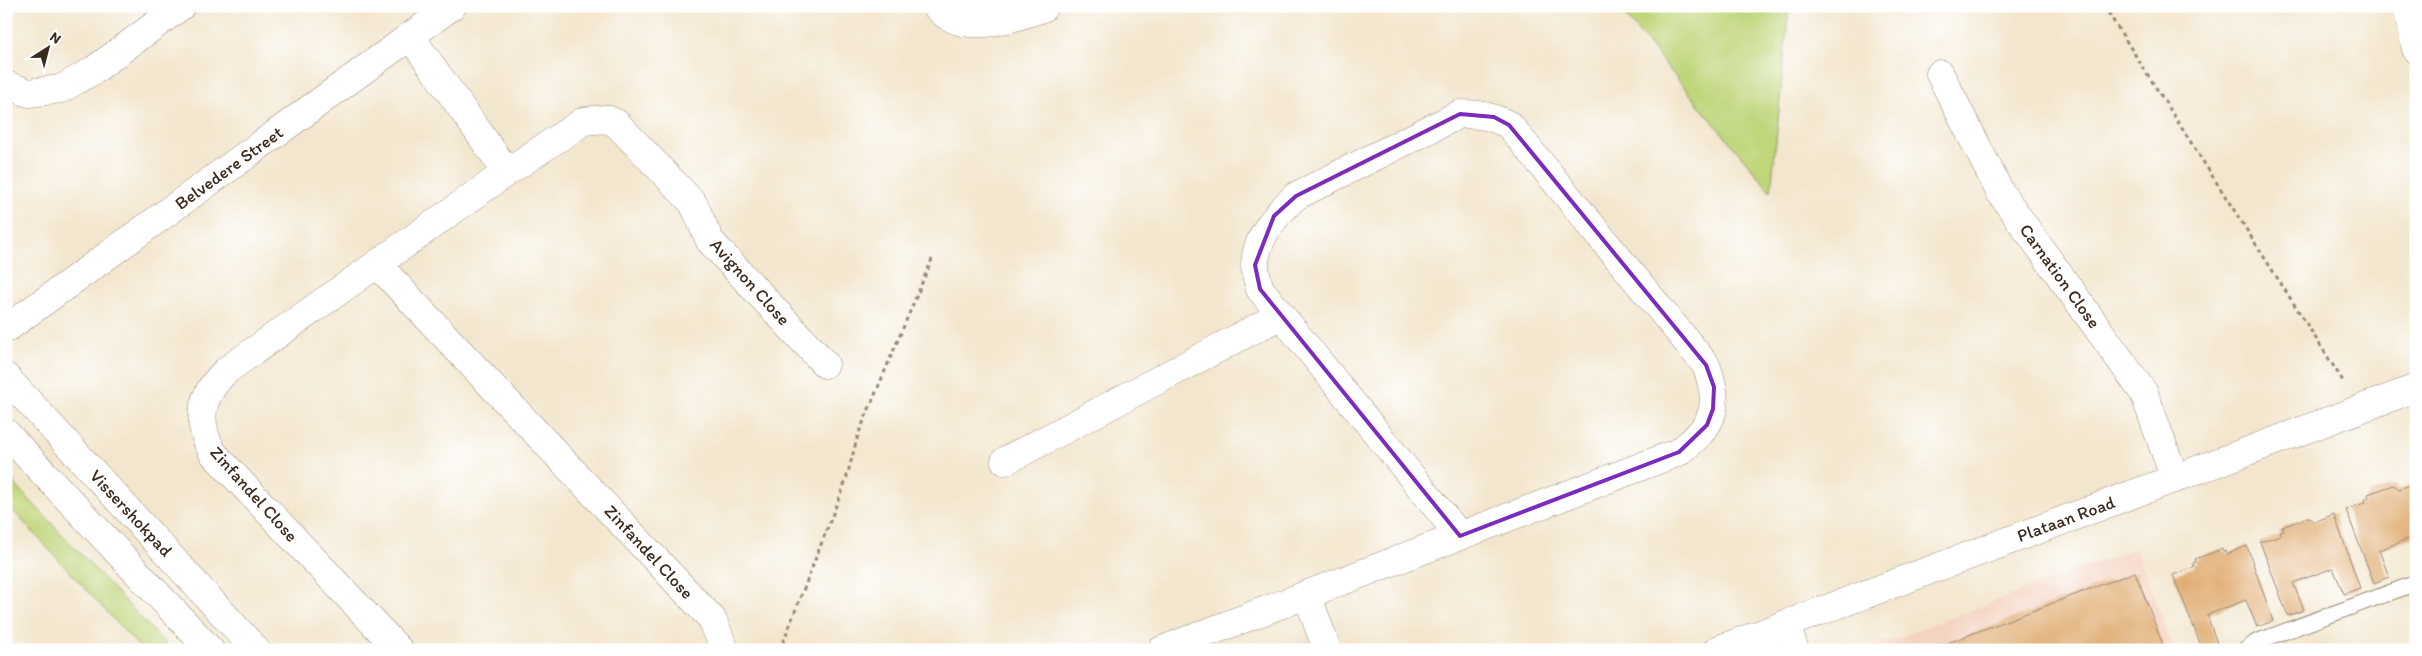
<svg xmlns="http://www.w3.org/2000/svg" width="2422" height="656" viewBox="0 0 2422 656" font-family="Itim,sans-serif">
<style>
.built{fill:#f4d3c1}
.green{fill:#bfd67a;stroke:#7d804c}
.building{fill:#e0ac71}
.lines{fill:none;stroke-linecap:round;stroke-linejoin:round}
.service-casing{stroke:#978876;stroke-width:17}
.minor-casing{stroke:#978876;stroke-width:29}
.secondary-casing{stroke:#978876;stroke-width:29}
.path{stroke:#978876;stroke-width:3;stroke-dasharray:4 4;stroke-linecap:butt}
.service{stroke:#fff;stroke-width:15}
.minor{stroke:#fff;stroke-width:28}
.secondary{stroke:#fff;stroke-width:28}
.marked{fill:none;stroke:#7b2cbf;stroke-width:4;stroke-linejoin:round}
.labels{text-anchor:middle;stroke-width:4;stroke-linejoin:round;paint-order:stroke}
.street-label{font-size:18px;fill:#3b2a1e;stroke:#fff}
</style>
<rect width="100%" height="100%" fill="#fff"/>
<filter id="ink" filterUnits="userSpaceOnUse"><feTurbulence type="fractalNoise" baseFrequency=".02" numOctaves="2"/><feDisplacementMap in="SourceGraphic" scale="10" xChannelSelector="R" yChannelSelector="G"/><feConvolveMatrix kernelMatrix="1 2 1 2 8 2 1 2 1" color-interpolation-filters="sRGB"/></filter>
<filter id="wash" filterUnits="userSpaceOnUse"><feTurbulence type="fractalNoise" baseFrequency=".0096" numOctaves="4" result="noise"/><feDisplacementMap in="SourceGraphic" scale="20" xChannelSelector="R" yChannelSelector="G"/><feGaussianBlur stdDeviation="1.12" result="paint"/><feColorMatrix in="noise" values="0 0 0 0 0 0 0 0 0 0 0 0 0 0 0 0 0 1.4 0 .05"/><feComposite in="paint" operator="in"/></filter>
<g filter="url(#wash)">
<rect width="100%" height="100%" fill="#f3e6ce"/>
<path class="built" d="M2136 548 2174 650H1865Z"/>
<path class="green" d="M1617 6H1789L1771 192Z
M6 475 171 650H142L6 503Z"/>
<g id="blocks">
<path class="building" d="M2416 483V536L2379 550 2389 577 2374 583 2346 510 2366 502 2365 499 2369 497 2368 494 2394 485 2399 489Z
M2334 514 2360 588 2344 594 2333 568 2293 583 2304 610 2288 616 2260 542 2281 535 2279 531 2283 530 2282 527 2308 517 2314 522Z
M2247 546 2273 621 2257 627 2246 600 2207 615 2217 643 2202 648 2173 575 2194 567 2193 563 2196 562 2195 559 2222 549 2223 552 2226 551 2227 554Z
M2135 572 2165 650H1929Z"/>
</g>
</g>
<g filter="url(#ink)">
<use href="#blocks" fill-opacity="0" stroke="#978876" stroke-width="1"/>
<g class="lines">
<g class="service-casing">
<path id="service" d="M2245 650 2256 642 2416 583"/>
</g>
<g class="minor-casing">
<path id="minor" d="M936 6C964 38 1010 18 1043 8
M2407 6 2416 49
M410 36 507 172 584 121 606 119 616 123 693 203 710 241 825 364
M1940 74 2000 192 2144 393 2175 479
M6 85 29 93 61 89 94 70 181 6
M377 264 507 172
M6 329 452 6
M1005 461 1281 315
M1307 594 1327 650
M1785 624 1795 650
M399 650 213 453C195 421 200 395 227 370L377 264 712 619 725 650
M1162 650 1679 452C1714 425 1722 407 1706 365L1509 125C1492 116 1479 114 1460 114L1296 196C1277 213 1255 238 1255 266 1255 273 1258 282 1260 289L1460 536
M1717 650 2416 388"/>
</g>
<g class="secondary-casing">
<path id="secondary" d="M6 377 256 650
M6 433 210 650"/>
</g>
<path class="path" d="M2104 6 2343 381
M780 650 846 480 858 435 932 259"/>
<use href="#service" class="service"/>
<use href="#minor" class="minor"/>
<use href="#secondary" class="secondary"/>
</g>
</g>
<path class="marked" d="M1460 114 1494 117 1509 125 1706 365 1714 387 1713 409 1707 425 1679 452 1460 536 1260 289 1255 265 1274 216 1296 196Z"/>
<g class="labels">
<g class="street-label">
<text transform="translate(229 168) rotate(-36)" y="6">Belvedere Street</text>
<text transform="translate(2060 276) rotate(54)" y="6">Carnation Close</text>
<text transform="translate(750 282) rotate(48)" y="6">Avignon Close</text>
<text transform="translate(254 494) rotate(48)" y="6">Zinfandel Close</text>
<text transform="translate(131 513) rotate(47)" y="6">Vissershokpad</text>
<text transform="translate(2066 519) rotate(-20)" y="6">Plataan Road</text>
<text transform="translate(649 552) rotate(47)" y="6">Zinfandel Close</text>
</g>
</g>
<rect width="2422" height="656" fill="none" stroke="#fff" stroke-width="25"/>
<g transform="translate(48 48) rotate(36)" stroke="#ffffff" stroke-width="4" paint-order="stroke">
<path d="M0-4L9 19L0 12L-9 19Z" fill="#3b2a1e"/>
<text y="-8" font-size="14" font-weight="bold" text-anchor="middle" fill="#3b2a1e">N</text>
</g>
</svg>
